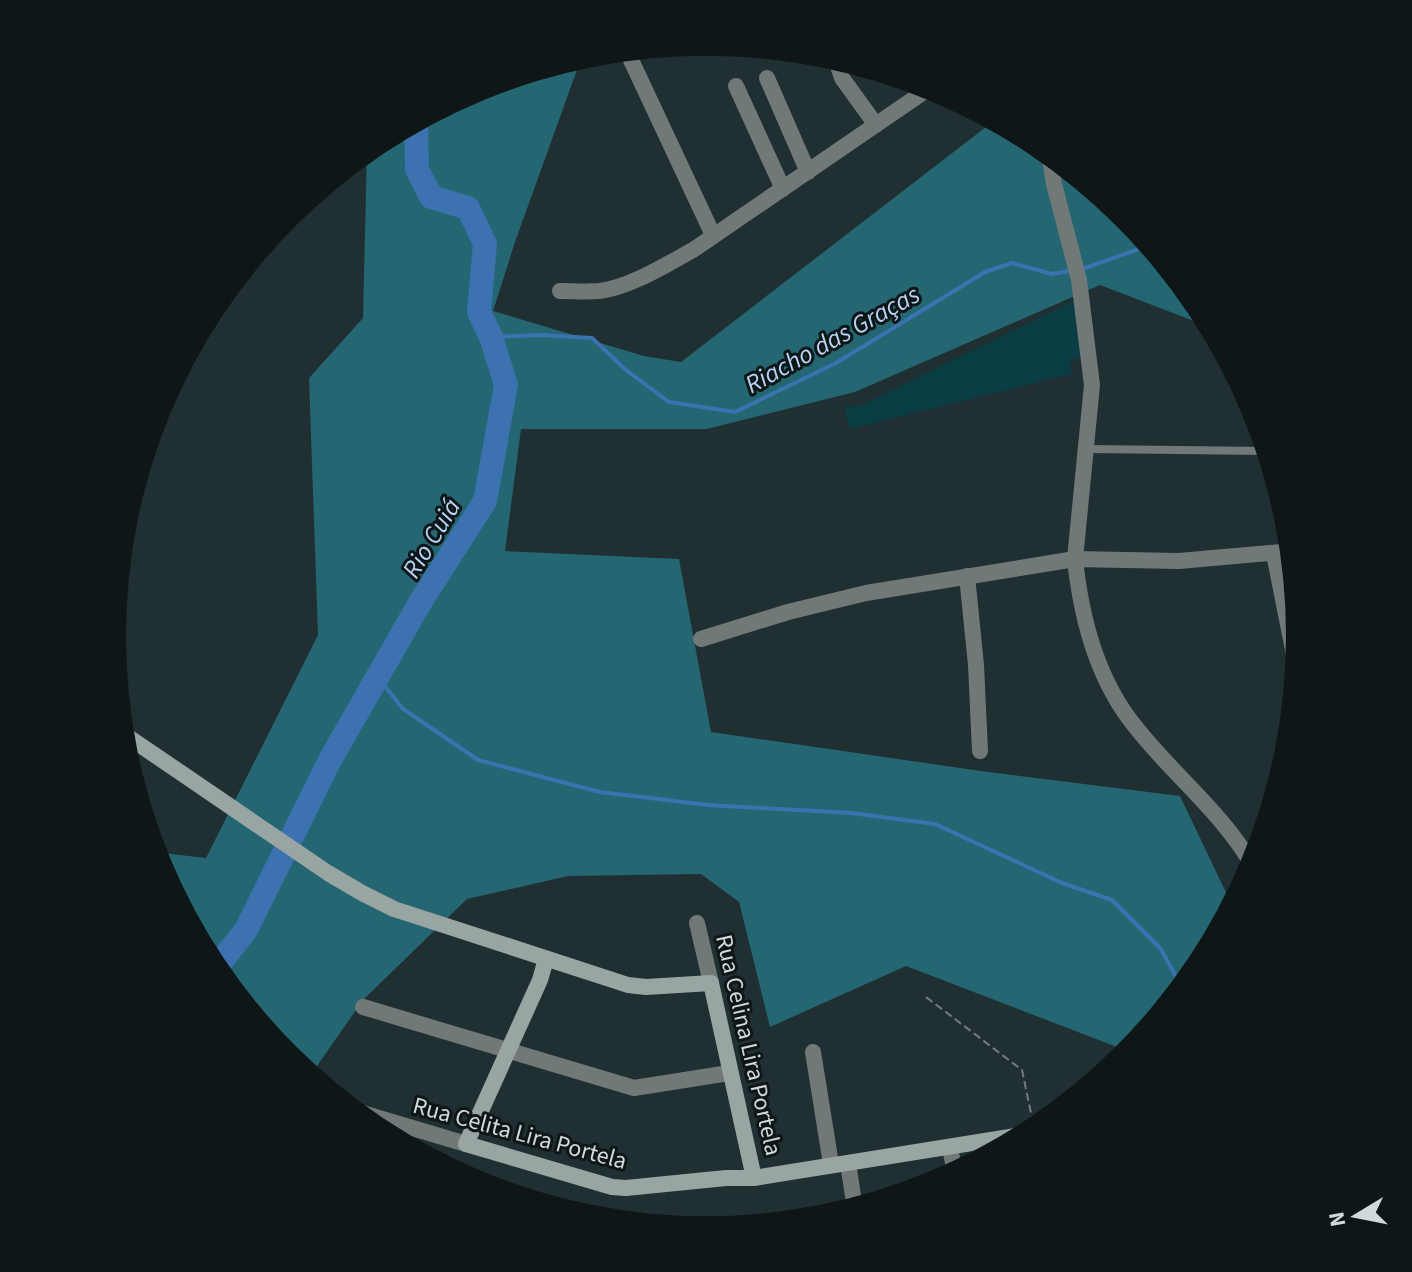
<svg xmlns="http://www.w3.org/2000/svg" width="1412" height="1272" viewBox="0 0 1412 1272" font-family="'Source Sans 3',sans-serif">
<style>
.green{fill:#0b3d45}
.forest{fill:#246671}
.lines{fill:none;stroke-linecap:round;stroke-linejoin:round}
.stream{stroke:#3c72b0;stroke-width:4}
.river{stroke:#3c72b0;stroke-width:24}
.path{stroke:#717d80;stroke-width:2;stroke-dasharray:8 4;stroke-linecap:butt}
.service{stroke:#717978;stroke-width:8}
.minor{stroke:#717978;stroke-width:16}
.secondary{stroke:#98a5a3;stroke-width:16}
.labels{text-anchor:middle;stroke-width:6;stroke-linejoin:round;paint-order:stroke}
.street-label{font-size:24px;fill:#d0d9db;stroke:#0f1617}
.water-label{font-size:26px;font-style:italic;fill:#b7d3f6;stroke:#0f1617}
</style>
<rect width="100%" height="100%" fill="#202f32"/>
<path class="green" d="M1075 300 1081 358 1070 360 1072 374 850 429 844 408 862 405Z"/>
<path class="forest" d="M582 56 515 242 493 311 644 356 681 362 995 120 1036 142 1126 216 1200 306 1212 328 1100 285 855 392 707 429H521L505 551 679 559 711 732 981 771 1180 796 1232 905 1200 966 1130 1052 906 966 770 1027 739 902 701 874 568 876 467 899 363 1000 310 1076 286 1056 212 966 157 863 154 852 206 858 318 635 309 378 363 318 367 149 376 142 479 87Z"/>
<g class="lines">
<path class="stream" d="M1082 269 1139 249 1152 248
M491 337 541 335 592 338 626 370 669 402 735 412 836 363 985 272 1012 263 1052 274 1074 270
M378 677 402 708 478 760 600 792 708 805 851 813 935 824 1062 883 1112 900 1161 949 1182 988"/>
<path class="river" d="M215 969 246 930 330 760 421 601 485 501 506 385 491 337 479 312 485 244 468 208 431 197 417 169 416 121"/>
<path class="path" d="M926 997 1022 1070 1032 1118"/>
<path class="service" d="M1087 449 1268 451"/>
<path class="minor" d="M835 57 842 78 876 125
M631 60 713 235
M767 78 808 172
M736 86 783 189
M1049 153 1054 184 1079 280 1092 385 1075 559C1081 617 1097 679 1134 725 1172 774 1222 812 1253 866
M560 291C573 291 586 292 599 291 629 288 667 264 693 250L931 87
M1274 554 1297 670
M967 576 976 665 980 751
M701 639 788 612 866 593 1075 559 1179 561 1292 551
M697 923 711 983
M363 1007 634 1088 729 1073
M813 1052 831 1164
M352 1110 466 1144
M950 1148 955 1173
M848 1163 855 1209"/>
<path class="secondary" d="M121 732 328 873 362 893 394 909 628 985 646 987 711 983 754 1178
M546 959 540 980 466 1144 612 1187 626 1188 726 1178H754L1028 1134"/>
</g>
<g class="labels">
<g class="street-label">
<text transform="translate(749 1045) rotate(77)" y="8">Rua Celina Lira Portela</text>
<text transform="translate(520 1133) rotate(15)" y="8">Rua Celita Lira Portela</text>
</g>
<g class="water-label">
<text transform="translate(832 339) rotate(-29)" y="9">Riacho das Graças</text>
<text transform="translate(431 538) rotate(-59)" y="9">Rio Cuiá</text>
</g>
</g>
<path d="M0 0H1412V1272H0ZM126 636a580 580 0 1 1 1160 0a580 580 0 1 1-1160 0Z" fill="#0f1617" fill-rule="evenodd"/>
<g transform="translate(1356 1216) rotate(260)" stroke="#0f1617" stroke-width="6" paint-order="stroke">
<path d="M0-6L14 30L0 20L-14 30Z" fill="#d0d9db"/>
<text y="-12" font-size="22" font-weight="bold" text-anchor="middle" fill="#d0d9db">N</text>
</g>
</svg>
